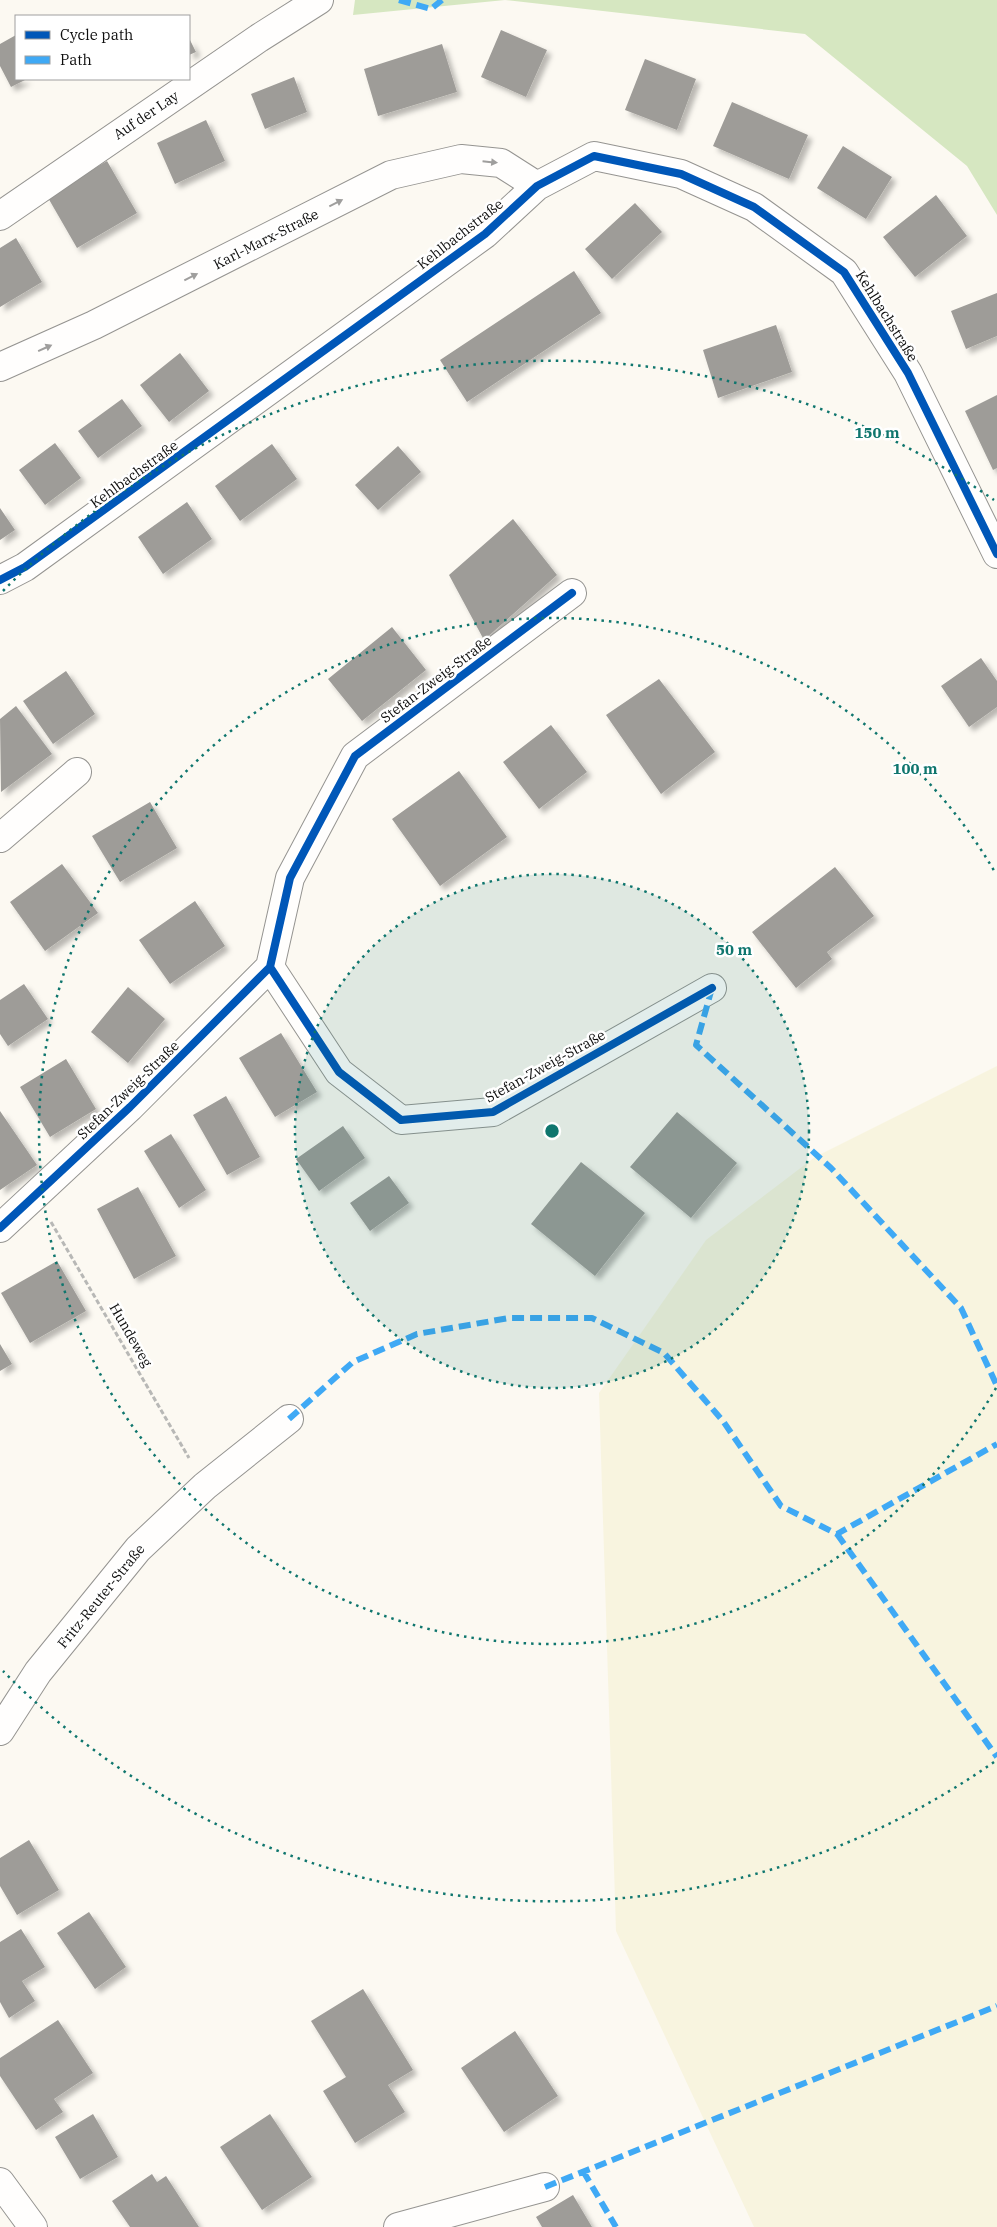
<svg xmlns="http://www.w3.org/2000/svg" width="997" height="2227" viewBox="0 0 997 2227" font-family="'IBM Plex Serif',serif">
<style>
.farmland{fill:#f8f4df}
.forest{fill:#d6e7c1}
.building{fill:#9e9c98;filter:url(#shadow)}
.lines{fill:none;stroke-linecap:round;stroke-linejoin:round}
.street-casing{stroke:#959491;stroke-width:30}
.path{stroke:#b8b8b6;stroke-width:3;stroke-dasharray:5 2.5;stroke-linecap:butt}
.street{stroke:#fffefd;stroke-width:28}
.quiet{stroke:#3fa9f5;stroke-width:6;stroke-dasharray:12 6;stroke-linecap:butt}
.cycleway-casing{stroke:#fff;stroke-width:11}
.cycleway{stroke:#0057b8;stroke-width:8}
.oneway{fill:#9f9e9d}
.ring{fill:none;stroke:#0f766e;stroke-width:2.5;stroke-dasharray:2.5 5}
.labels{text-anchor:middle;stroke-width:5;stroke-linejoin:round;paint-order:stroke}
.street-label{font-size:14px;fill:#0e0e0e;stroke:#fff}
.centre{fill:#0f766e;stroke:#fff;stroke-width:2.5}
.ring-label{font-size:15px;text-anchor:middle;font-weight:bold;fill:#0f766e;stroke:#fff;stroke-width:5;stroke-linejoin:round;paint-order:stroke}
</style>
<defs>
<filter id="shadow"><feDropShadow dx="4.5" dy="4.5" stdDeviation="2.5" flood-color="#0004"/></filter>
</defs>
<rect width="100%" height="100%" fill="#fcf9f2"/>
<path class="farmland" d="M997 1066V2227H754L616 1931 599 1393 706 1240 815 1157Z"/>
<path class="forest" d="M355 0H997V215L967 166 805 34 505 0 353 15Z"/>
<path class="building" d="M501 30 547 50 526 97 481 77Z
M16 35V79H27L11 87 0 66V44Z
M189 38 196 52 189 55Z
M442 44 457 92 378 116 364 69Z
M645 59 696 79 677 130 625 110Z
M294 77 307 112 265 129 251 94Z
M732 102 808 135 789 179 713 146Z
M206 120 225 161 175 184 157 143Z
M843 146 892 177 866 219 817 188Z
M107 161 137 213 77 248 47 196Z
M936 195 967 236 915 277 883 237Z
M635 203 662 232 612 279 585 249Z
M16 238 42 282 0 307V248Z
M574 271 601 313 467 402 440 360Z
M997 293V336L966 349 951 311Z
M776 325 792 372 718 398 703 350Z
M180 353 209 391 169 422 140 385Z
M997 395V468L993 470 965 411Z
M122 399 142 426 98 458 78 431Z
M55 443 81 478 45 505 19 470Z
M272 444 297 479 240 521 215 486Z
M398 446 421 472 378 510 355 485Z
M187 502 212 539 163 574 138 537Z
M0 508 15 530 0 540Z
M513 519 557 575 484 640 449 575Z
M392 627 426 670 362 721 328 679Z
M981 658 997 681V707L969 727 941 686Z
M66 671 95 714 53 744 23 701Z
M659 679 715 752 661 794 606 715Z
M16 706 52 754 1 792 0 719Z
M551 725 587 772 539 809 503 762Z
M459 771 507 837 440 886 392 819Z
M150 802 177 848 120 882 92 836Z
M62 864 98 913 45 951 10 902Z
M835 867 874 916 827 952 832 959 796 988 752 932Z
M195 901 225 946 170 984 139 940Z
M24 984 48 1019 8 1046 0 1034V1000Z
M128 987 165 1019 128 1063 91 1032Z
M281 1033 317 1092 275 1117 239 1058Z
M66 1059 96 1109 50 1137 20 1087Z
M226 1096 260 1157 227 1175 193 1115Z
M0 1111 37 1165 0 1190Z
M677 1112 737 1163 691 1218 630 1167Z
M343 1126 365 1158 319 1191 296 1159Z
M171 1134 206 1190 179 1208 144 1151Z
M581 1162 645 1213 595 1276 531 1224Z
M389 1176 409 1203 370 1231 350 1203Z
M138 1187 176 1256 134 1279 97 1209Z
M57 1261 86 1311 30 1343 1 1293Z
M0 1344 12 1364 0 1371Z
M29 1840 59 1890 17 1915 0 1886V1858Z
M89 1912 126 1967 95 1989 57 1933Z
M21 1929 45 1967 22 1981 35 2001 9 2018 0 2002V1942Z
M363 1989 413 2070 388 2085 405 2112 355 2143 323 2091 346 2077 311 2021Z
M58 2020 93 2073 54 2099 63 2112 36 2130 0 2076V2058Z
M515 2031 558 2096 504 2132 461 2068Z
M93 2114 118 2157 80 2179 55 2137Z
M270 2114 312 2177 262 2210 220 2147Z
M152 2174 157 2182 166 2176 199 2227H130L112 2201Z
M573 2195 592 2227H542L536 2217Z"/>
<g class="lines">
<g class="street-casing">
<path id="street" d="M0 216 259 38 319 0
M0 367 94 325 391 175 461 159 501 163 537 186
M0 580 25 567 485 234 537 186 594 156 681 174 754 207 844 272 908 373 997 554
M0 838 77 772
M270 967 339 1072 401 1120 493 1112 712 988
M0 1228 130 1107 270 967 290 878 355 756 572 593
M0 1731 38 1672 138 1549 205 1486 289 1419
M0 2182 33 2227
M398 2227 545 2187"/>
</g>
<path class="path" d="M51 1222 189 1458"/>
<use href="#street" class="street"/>
<path class="quiet" d="M399 0 431 9 442 0
M712 988 696 1045 831 1168 961 1308 997 1386
M289 1419 353 1362 417 1334 509 1318H592L664 1353 723 1421 781 1506 837 1534 997 1444
M837 1534 997 1757
M583 2171 616 2227
M545 2187 997 2006"/>
<g class="cycleway-casing">
<path id="cycleway" d="M0 580 25 567 485 234 537 186 594 156 681 174 754 207 844 272 908 373 997 554
M270 967 339 1072 401 1120 493 1112 712 988
M0 1228 130 1107 270 967 290 878 355 756 572 593"/>
</g>
<use href="#cycleway" class="cycleway"/>
</g>
<defs><path id="oneway-solid" d="M-6-.8H1V-3.2L6.5 0L1 3.2V.8H-6Z" transform="scale(1.25)"/></defs>
<g class="oneway">
<use href="#oneway-solid" transform="translate(490 162) rotate(6)"/>
<use href="#oneway-solid" transform="translate(336 203) rotate(-27)"/>
<use href="#oneway-solid" transform="translate(191 277) rotate(-27)"/>
<use href="#oneway-solid" transform="translate(45 348) rotate(-24)"/>
</g>
<circle cx="552" cy="1131" r="257" fill="#0f766e" fill-opacity=".12"/>
<g class="ring">
<circle cx="552" cy="1131" r="257"/>
<path d="M996 1388A513 513 0 1 1 996 874"/>
<path d="M994 1762A770 770 0 0 1 3 1671M3 591A770 770 0 0 1 994 500"/>
</g>
<g class="labels">
<g class="street-label">
<text transform="translate(146 115) rotate(-34)" y="5">Auf der Lay</text>
<text transform="translate(460 234) rotate(-38)" y="5">Kehlbachstraße</text>
<text transform="translate(266 239) rotate(-27)" y="5">Karl-Marx-Straße</text>
<text transform="translate(887 316) rotate(58)" y="5">Kehlbachstraße</text>
<text transform="translate(134 474) rotate(-36)" y="5">Kehlbachstraße</text>
<text transform="translate(436 679) rotate(-37)" y="5">Stefan-Zweig-Straße</text>
<text transform="translate(545 1066) rotate(-29)" y="5">Stefan-Zweig-Straße</text>
<text transform="translate(128 1090) rotate(-44)" y="5">Stefan-Zweig-Straße</text>
<text transform="translate(131 1335) rotate(60)" y="5">Hundeweg</text>
<text transform="translate(101 1596) rotate(-51)" y="5">Fritz-Reuter-Straße</text>
</g>
</g>
<circle cx="552" cy="1131" r="8" class="centre"/>
<g class="ring-label">
<text x="877" y="438">150 m</text>
<text x="915" y="774">100 m</text>
<text x="734" y="955">50 m</text>
</g>
<rect x="15" y="15" width="175" height="65" fill="#ffffff" stroke="#9f9f9f"/>
<rect x="25" y="31" width="25" height="8" fill="#0057b8" stroke="#9f9f9f"/>
<text x="60" y="40" font-size="15" fill="#0e0e0e">Cycle path</text>
<rect x="25" y="56" width="25" height="8" fill="#3fa9f5" stroke="#9f9f9f"/>
<text x="60" y="65" font-size="15" fill="#0e0e0e">Path</text>
</svg>
